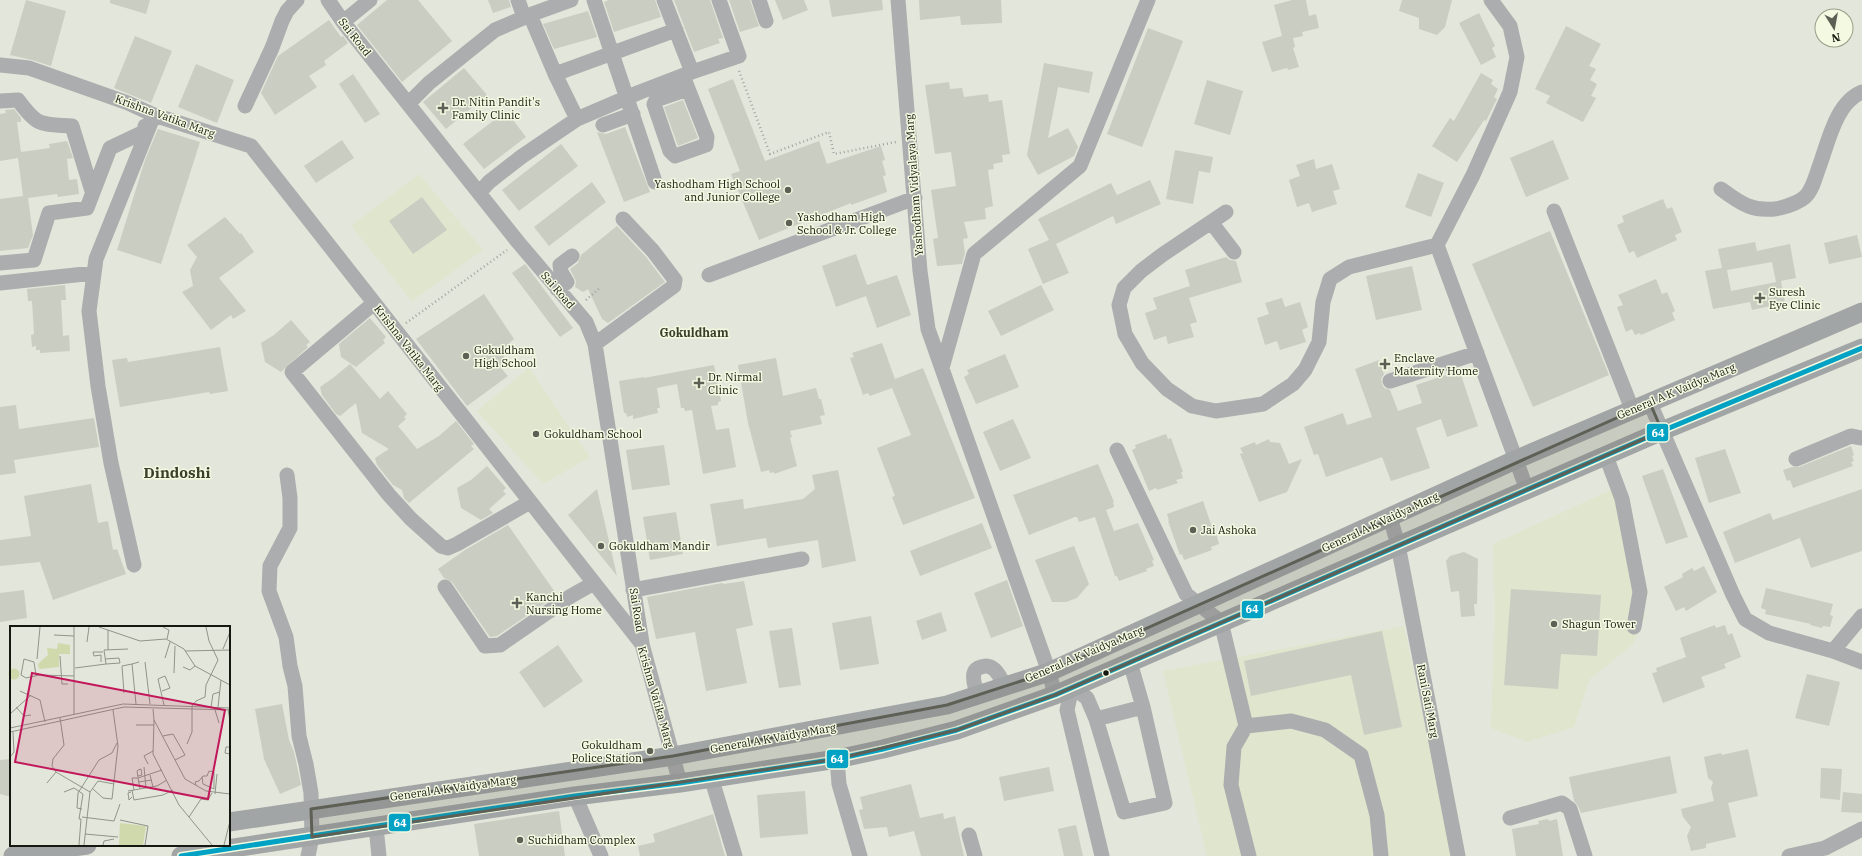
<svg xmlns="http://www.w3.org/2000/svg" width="1862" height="856" viewBox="0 0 1862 856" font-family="'IBM Plex Serif',serif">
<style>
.built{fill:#e0e5ce}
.building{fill:#cacdc2}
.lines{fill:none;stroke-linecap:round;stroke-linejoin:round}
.path{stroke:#a2a4a2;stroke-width:2.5;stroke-dasharray:1 3;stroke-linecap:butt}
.minor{stroke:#acadae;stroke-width:15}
.major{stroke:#a2a5a5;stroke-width:19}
.bus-1-casing{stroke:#f3fae1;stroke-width:8}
.bus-1{stroke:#01a2c4;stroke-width:5}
.marked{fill:#5e6056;fill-opacity:0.2;stroke:#5e6056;stroke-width:3;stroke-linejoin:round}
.poi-dot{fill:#5e6056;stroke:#f3fae1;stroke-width:1.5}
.bus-dot{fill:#16180f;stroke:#f3fae1;stroke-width:1.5}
.labels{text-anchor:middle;stroke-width:3;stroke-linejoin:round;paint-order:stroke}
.street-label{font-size:11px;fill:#16180f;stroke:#f3fae1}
.poi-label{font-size:11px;fill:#16180f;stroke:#f3fae1;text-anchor:start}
.neighbourhood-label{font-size:12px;font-weight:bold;fill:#3a3f2b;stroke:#f3fae1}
.district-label{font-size:15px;font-weight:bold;fill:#3a3f2b;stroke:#f3fae1}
.inset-road{fill:none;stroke:#919489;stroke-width:1}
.view{fill:#c2185b;fill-opacity:0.15;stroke:#c2185b;stroke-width:2}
.inset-edge{fill:none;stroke:#16180f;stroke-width:2}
.line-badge{stroke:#f3fae1;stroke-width:1.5}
.badge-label{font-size:11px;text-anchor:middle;font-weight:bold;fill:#fff}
</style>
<rect width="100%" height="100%" fill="#e3e6da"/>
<path class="built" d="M419 174 483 250 412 301 351 226Z
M529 368 590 457 543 484 477 411Z
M1624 484 1645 617 1633 644 1589 680 1574 727 1527 742 1491 728 1495 614 1493 544Z
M1404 626 1453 856H1207L1163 671Z"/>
<path class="building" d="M26 0 66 11 51 66 32 60 10 55Z
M110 0H150L146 14 110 3Z
M387 0H418L452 41 402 82 357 25Z
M488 0H509L511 7 493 13Z
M609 0H655L661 17 614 32 604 2Z
M674 0H710L723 38 718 39 720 43 694 52Z
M729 0H750L759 26 740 32Z
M775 0H804L808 10 783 20Z
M829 0H882L883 10 832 17Z
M919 0H1001L1002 23 961 25 960 16 920 20Z
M1292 0H1306L1309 16 1316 14 1319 28 1302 32 1303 36 1293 38 1295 47 1293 48 1299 67 1288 70 1287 68 1272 72 1262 42 1282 36 1274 5Z
M1402 0H1452L1445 27 1437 35 1419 29V18L1399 11Z
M588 11 597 37 554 49 543 24Z
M1479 13 1495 46 1492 48 1496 57 1481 65 1459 23Z
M329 20 341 37 343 36 348 43 324 61 326 65 309 76 317 87 275 115 261 93 278 56Z
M1566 26 1601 44 1589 66 1596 69 1590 80 1597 84 1591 96 1596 98 1583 122 1546 103 1550 96 1535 89Z
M1148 28 1183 41 1142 147 1107 134Z
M135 36 172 51 151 103 114 88Z
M1044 63 1093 72 1089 93 1058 87 1048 138 1068 128 1078 147 1074 156 1038 175 1027 155Z
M196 64 234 80 217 123 178 107Z
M464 68 487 95 446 129 423 102Z
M1481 73 1493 80 1491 84 1498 89 1494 97 1497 99 1486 121 1484 120 1457 162 1432 146 1450 118 1454 121Z
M353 74 380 114 365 123 339 84Z
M733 79 765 161 819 141 827 164 881 146 885 160 882 161 886 175 883 176 887 192 851 205V203L759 240 731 174 740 171 708 89Z
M1207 80 1243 91 1230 135 1194 124Z
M949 82 950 89 962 88 964 97 988 94 989 102 1002 100 1010 154 1002 155 1003 162 993 164 994 169 988 170 993 206 985 208 986 219 964 222 968 238 963 239 965 253 962 264 937 266 933 239 938 238 931 190 956 186 951 152 935 154 925 85Z
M683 100 698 138 678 146 664 107Z
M14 109 21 118V122H17L21 152 50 148 49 144 67 141 73 158 67 159 69 180 77 179 79 194 58 197 57 194 28 198 33 235 28 248 0 251V199L23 196 18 158 0 161V114L6 113 5 110Z
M506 111 526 137 484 169 463 144Z
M625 127 650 192 624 202 597 132 606 134Z
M158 129 200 142 161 264 117 250 145 160Z
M342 140 354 158 316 183 304 166Z
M1553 140 1569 179 1526 197 1510 158Z
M561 144 578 166 519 211 502 190Z
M1175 150 1213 157 1210 173 1199 171 1193 204 1166 199Z
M1314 159 1316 169 1332 164 1340 189 1333 191 1337 204 1312 212 1309 203 1297 207 1289 180 1300 176 1296 165Z
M1418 173 1444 183 1431 217 1405 207Z
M1150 180 1161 204 1116 224 1113 216 1056 244 1069 273 1043 284 1028 249 1049 240 1038 219 1111 183 1117 195Z
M592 182 606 202 549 246 534 227Z
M422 197 447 230 413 254 389 221Z
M1663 199 1667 209 1672 207 1682 232 1675 235 1677 240 1637 258 1634 251 1629 253 1617 225 1624 222 1622 216Z
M225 217 240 234 241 233 254 252 219 278 246 311 233 319 231 315 211 330 182 292 193 286 190 270 197 257 187 245Z
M617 226 646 257 665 282 608 323 602 319 588 289 583 292 575 287 576 281 570 269 578 263 581 255Z
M1550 231 1609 375 1533 407 1472 264Z
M1857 235 1862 257 1829 264 1824 243Z
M1755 242 1757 251 1790 244 1796 278 1776 282 1772 262 1727 270 1731 291 1781 281 1785 303 1752 310 1750 302 1713 309 1705 271 1722 268 1718 249Z
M856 254 867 285 897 275 911 315 877 328 866 296 836 307 822 266Z
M1226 257 1230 260 1236 261 1242 282 1189 298 1197 322 1190 324 1194 337 1168 344 1166 336 1154 340 1145 313 1157 309 1153 298 1190 286 1185 270Z
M525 264 573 328 560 337 512 273Z
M1412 266 1422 310 1376 320 1366 276Z
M1656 279 1662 294 1667 292 1675 311 1672 313 1675 320 1641 335 1640 333 1635 335 1632 329 1626 332 1617 307 1623 305 1618 295Z
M65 285 66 300H61L63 336 69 335 70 351 40 353V350H36V346L32 347 31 335 34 334 32 301H28L27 289Z
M1041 285 1054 310 1001 336 988 311Z
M484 294 514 339 507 345 501 368 508 376 467 406 416 339Z
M1282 298 1285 307 1300 302 1308 327 1302 330 1306 342 1280 350 1277 341 1265 345 1257 318 1269 314 1265 303Z
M370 318 386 337 383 340 385 343 356 367 341 357 339 344Z
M291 320 310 342 306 345 308 347 281 372 265 362 261 343 274 335Z
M882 343 895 379 923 368 975 498 903 525 892 497 895 496 877 448 911 435 892 388 870 396 868 393 863 395 850 358 854 357 852 353Z
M220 347 228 391 210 394 209 392 120 407 112 360 127 358 128 362Z
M1005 354 1019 387 976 404 964 377 969 374 967 370Z
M776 358 783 396 816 388 819 399H821L825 415 820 416 822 424 790 431 792 437 790 438 797 466 774 474V472L770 473 769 470 761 472 748 423 738 365Z
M1379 360 1384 374 1381 379 1382 384 1384 388 1390 390 1398 411 1422 403 1416 385 1452 373 1453 374 1460 372 1478 426 1447 437 1441 419 1416 428 1430 468 1391 481 1382 457 1326 477 1318 454 1314 455 1304 427 1343 413 1347 425 1372 417 1355 369Z
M350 364 380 399 388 391 407 414 404 417 406 419 398 426 417 449 439 436 456 421 474 444 471 446 474 449 409 503 404 498 402 490 393 485 377 465 375 458 389 449 362 433 356 403 340 416 336 414 322 395 320 387 333 378Z
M714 365 721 401 718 402V405L711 406 716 430 729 428 736 467 703 474 692 410 685 411 684 408H681L677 384 657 388 660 408H657L658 413 633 419V415L627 417 626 413H624L619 381 644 377V378Z
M16 405 19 429 94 418 99 447 14 460 16 473 0 475V407Z
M1013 419 1031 458 1000 471 983 432Z
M1166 434 1168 439 1171 438 1183 472H1181L1183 478 1176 480 1178 483 1157 490 1156 488 1149 491 1132 450 1136 448 1135 445Z
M1269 439 1270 442 1280 443 1289 464 1302 459 1287 492 1259 502 1240 454 1243 453 1240 448 1255 442 1256 445Z
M664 445 670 485 632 490 626 450Z
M1851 446 1854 455 1852 456 1854 461 1851 462 1853 466 1793 488 1790 480 1787 481 1783 470 1792 467H1799Z
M1725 449 1741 493 1709 503 1695 458Z
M1098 464 1114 502H1113L1114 507 1106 510 1114 531 1138 523 1154 560 1152 561 1154 566 1146 569 1147 571 1119 581 1117 576H1115L1095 517 1079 522 1077 517H1075L1029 535 1013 495Z
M487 466 506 488 503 491 506 494 489 509 493 513 481 520 461 508 457 488 471 480Z
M1663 469 1688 537 1666 544 1642 476Z
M838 470 856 561 822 568 818 540 768 548 766 538 717 546 710 504 743 499 744 509 803 499 815 489 812 475Z
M91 484 98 523 108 521 113 550 117 549 126 574 53 600 40 562 0 566V540L31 536 24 496Z
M597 489 617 576 568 515Z
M1862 489V551L1811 568 1800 538 1735 563 1723 532 1770 513 1773 520Z
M1203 501 1212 527 1214 526 1219 544 1211 547 1212 550 1184 560 1182 554 1180 555 1168 521H1169L1167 514Z
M676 512 683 554 650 560 643 517Z
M982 523 992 548 920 576 910 551Z
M508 525 557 595 497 636 490 637 452 582 444 578 438 569 465 550Z
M1074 546 1089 584 1077 598 1066 602H1052L1035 560Z
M1464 552 1478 559 1477 604H1474L1475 616 1461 617 1459 591 1451 592 1446 561 1450 556Z
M1704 566 1717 592 1686 611 1684 607 1676 611 1664 587 1683 577 1682 574 1692 568 1694 571Z
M1007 580 1023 626 991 638 974 593Z
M744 581 753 625 736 629 747 683 706 691 695 632 656 639 647 597 722 583 724 584Z
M1766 588 1833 604 1830 615 1833 616 1830 627 1823 626 1822 628 1810 625 1811 624 1765 614 1766 610 1761 608Z
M1511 589 1601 595 1597 656 1561 654 1558 689 1504 685Z
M24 590 27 618 0 622V593Z
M941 612 947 631 922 640 916 621Z
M871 616 879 664 840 670 832 623Z
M1715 625 1716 628 1725 625 1728 635 1732 633 1741 657 1724 664 1726 668 1701 677 1705 687 1663 703 1652 673 1657 672 1656 668 1686 657 1680 638Z
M792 628 801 685 779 688 769 631Z
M1382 631 1402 727 1364 735 1351 675 1251 696 1244 661Z
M558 645 583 681 544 708 519 672Z
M1807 674 1840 682 1829 726 1795 718Z
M282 704 289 740 294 752 301 785 280 794 264 759 255 709Z
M1748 749 1758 796 1728 803 1736 837 1706 844V848L1691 851 1687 836 1691 827 1683 817 1681 809 1714 801 1711 788 1713 782 1708 778 1704 757 1721 753 1722 755Z
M1670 756 1677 793 1581 813 1578 806 1574 801 1569 777Z
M11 759V797L0 794V760Z
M1049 767 1054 791 1004 801 999 777Z
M1821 768 1842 769 1840 800 1820 798Z
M911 784 920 818 943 813 944 819 955 816 964 856H921L914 831 889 837 887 827 864 829 859 810 863 809 860 797Z
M805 791 808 834 760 838 757 795Z
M1843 792 1862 794V813L1841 812Z
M559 811 565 856H479L474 824Z
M713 814 725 856H640L638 846 655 842 653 834Z
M1548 819 1549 821 1557 819 1563 856H1516L1512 829 1539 824 1538 821Z
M1076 825 1083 856H1064L1058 829Z"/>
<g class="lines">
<path class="path" d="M739 71 770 154 829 132 834 154 896 142
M586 300 601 287
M406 323 507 250"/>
<path class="minor" d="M328 0 343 22 518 242 586 322 595 344 642 643
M518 0 524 17
M594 0 655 182
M759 0 766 21
M898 0 920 271 928 329 1049 672 1055 695
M1491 0 1510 26 1517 57 1510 92 1473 175 1437 245 1527 490
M530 15 556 76 577 119
M343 22 370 0
M0 65 29 68 128 103 154 115 251 146 642 644 680 783
M692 72 739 56 719 0
M555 74 676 30
M683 76 707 137 706 145 675 156 670 151 654 104 656 100 688 89
M0 101 18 100C38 127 40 124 72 126L92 191
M409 103 429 83 495 30 535 13 571 0
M245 106 272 48 282 21 287 11 297 0
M603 125 633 114
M1721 189C1741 204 1754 213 1780 208 1788 206 1798 203 1805 197 1812 190 1815 179 1818 170 1828 144 1835 103 1862 92
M480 192 489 182 521 157 577 119 640 92 692 72 664 0
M1554 211 1632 409
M1226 212 1162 255 1141 271 1124 288 1119 305 1125 334 1142 363 1167 389 1192 406 1216 411 1263 404 1293 384 1305 370 1319 342 1323 302 1330 279 1349 267 1437 245
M1211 222 1234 252
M0 263 34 260 49 213 87 208 110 148 148 130 145 126
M709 275 915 198
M0 283 94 273
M557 289 567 282 561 272 560 265 572 256
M374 303 292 372 389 495 411 519 441 546 448 548 457 544 530 502
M595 344 674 286 675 280 653 251 623 219
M942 368 974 254 1080 166 1148 0
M1390 381 1477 353
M1650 403 1733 595 1745 619 1769 633 1833 651 1862 662
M1117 450 1186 594 1221 622 1246 726 1234 747 1231 785 1249 856
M1606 456 1622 499 1640 592 1634 627
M1796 459 1851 436 1862 438
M287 475 290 498V528L270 566 269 591 286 637 290 666 295 686 299 736 306 764 311 793 312 837 308 856
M1390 517 1398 545 1458 856
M134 565 111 463 98 386 89 311 96 259 154 115
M445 587 485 646 500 645 571 596 594 583
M633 590 802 559
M1833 651 1862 616
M1130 662 1143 707
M977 695C976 689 972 680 974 673 975 670 977 668 981 667 994 662 1000 677 1005 686
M1096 719 1143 707 1165 803 1124 812 1096 719 1087 698 1072 687 1067 710 1102 856
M1246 726 1291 721 1325 730 1361 755 1377 815 1381 856
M837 759 839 784 860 856
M711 777 735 856
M575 796 601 856
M1510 818 1562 803 1570 809 1585 856
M376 827 379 856
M969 835 975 856
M1789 856 1825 848 1862 829"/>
<path class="major" d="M229 822 673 756 947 705 1049 672 1515 460 1862 312
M13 856 87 845
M181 856 575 796 680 783 837 759 883 749 957 730 1055 695 1662 431 1862 348"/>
<g class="bus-1-casing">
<path id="bus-1" d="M181 856 575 796 680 783 837 759 883 749 957 730 1055 695 1662 431 1862 348"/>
</g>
<use href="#bus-1" class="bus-1"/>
</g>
<path class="marked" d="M1650 403 1662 431 1055 695 957 730 837 759 312 837 311 809 673 756 947 705 1049 672Z"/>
<g class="poi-dot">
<path d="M441 102h4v4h4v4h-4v4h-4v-4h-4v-4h4z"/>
<circle cx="788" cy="190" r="4"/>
<circle cx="789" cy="223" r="4"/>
<path d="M1758 292h4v4h4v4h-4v4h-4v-4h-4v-4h4z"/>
<circle cx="466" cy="356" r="4"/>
<path d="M1383 358h4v4h4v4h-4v4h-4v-4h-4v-4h4z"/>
<path d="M697 377h4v4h4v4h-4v4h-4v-4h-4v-4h4z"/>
<circle cx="536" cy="434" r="4"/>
<circle cx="1193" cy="530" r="4"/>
<circle cx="601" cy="546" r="4"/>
<path d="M515 597h4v4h4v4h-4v4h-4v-4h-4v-4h4z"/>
<circle cx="1554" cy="624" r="4"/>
<circle cx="650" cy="751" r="4"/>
<circle cx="520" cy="840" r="4"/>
</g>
<circle class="bus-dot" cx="1106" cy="673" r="3.5"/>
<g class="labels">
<g class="street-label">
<text transform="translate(355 37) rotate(52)" y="4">Sai Road</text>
<text transform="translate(165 116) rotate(20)" y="4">Krishna Vatika Marg</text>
<text transform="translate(914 185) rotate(-94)" y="4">Yashodham Vidyalaya Marg</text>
<text transform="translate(558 290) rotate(49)" y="4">Sai Road</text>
<text transform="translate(409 348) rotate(52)" y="4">Krishna Vatika Marg</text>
<text transform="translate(1676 391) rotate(-23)" y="4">General A K Vaidya Marg</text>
<text transform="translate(1380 522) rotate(-25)" y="4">General A K Vaidya Marg</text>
<text transform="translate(637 610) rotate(81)" y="4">Sai Road</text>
<text transform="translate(1084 654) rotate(-23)" y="4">General A K Vaidya Marg</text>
<text transform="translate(656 697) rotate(74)" y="4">Krishna Vatika Marg</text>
<text transform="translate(1428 701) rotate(79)" y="4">Rani Sati Marg</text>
<text transform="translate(773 738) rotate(-10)" y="4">General A K Vaidya Marg</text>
<text transform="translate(453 788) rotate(-8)" y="4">General A K Vaidya Marg</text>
</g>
<g class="poi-label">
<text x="452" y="106">Dr. Nitin Pandit's<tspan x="452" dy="13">Family Clinic</tspan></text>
<text x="780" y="188" text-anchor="end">Yashodham High School<tspan x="780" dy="13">and Junior College</tspan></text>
<text x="797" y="221">Yashodham High<tspan x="797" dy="13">School &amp; Jr. College</tspan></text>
<text x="1769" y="296">Suresh<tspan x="1769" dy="13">Eye Clinic</tspan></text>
<text x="474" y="354">Gokuldham<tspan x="474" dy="13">High School</tspan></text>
<text x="1394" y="362">Enclave<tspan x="1394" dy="13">Maternity Home</tspan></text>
<text x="708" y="381">Dr. Nirmal<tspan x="708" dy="13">Clinic</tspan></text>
<text x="544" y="438">Gokuldham School</text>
<text x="1201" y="534">Jai Ashoka</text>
<text x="609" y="550">Gokuldham Mandir</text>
<text x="526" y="601">Kanchi<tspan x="526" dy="13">Nursing Home</tspan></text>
<text x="1562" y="628">Shagun Tower</text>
<text x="642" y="749" text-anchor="end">Gokuldham<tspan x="642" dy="13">Police Station</tspan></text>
<text x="528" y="844">Suchidham Complex</text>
</g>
<g class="neighbourhood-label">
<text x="694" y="337">Gokuldham</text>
</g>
<g class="district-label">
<text x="177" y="478">Dindoshi</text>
</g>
</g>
<g transform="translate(10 626)">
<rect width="220" height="220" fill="#e3e6da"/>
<path d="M48 17 60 19V28H49V41L29 43 28 38 38 29 37 22 47 23ZM-1.5 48a5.5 5.5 0 1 1 11 0a5.5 5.5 0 1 1-11 0ZM110 197 136 200 133 219H109Z" fill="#d0d9ac"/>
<path class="inset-road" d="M64 1V89M89 1 130 15 156 13 174 23 185 40 220 59M153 1 159 4 157 13M44 9 64 10M77 16 79 1M213 23 220 6M98 24V4M175 25 220 24M50 30 52 58H58M155 32 160 16M27 33 30 1M95 33 109 32 110 37 96 38M91 36V29L84 30 83 26H93M135 36 140 78M173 41 180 44 185 40M65 42 96 38 94 24 118 23M164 47 165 20M26 49 24 36 14 33 11 49 16 52 29 49 64 50M10 65 30 74 35 96M152 65 160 62 155 50 148 53 154 79M114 67 112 40 122 38M126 78 122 38 129 36M6 81 14 90 21 89M201 81 203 68 210 66M208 81 211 54M143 83 144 94 175 153 196 165 220 168M218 83 220 95M205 84 209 97M0 88 21 69M50 92 54 119 43 133 42 140 46 146 80 166M144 94 143 128 169 179 202 219M126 99H144M0 102 113 78 220 82M0 106 114 81 220 84M153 110 163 108 175 129 165 134M177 118 182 106V80L186 75 195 71 196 59 208 34 199 15 196 1M220 121H216L215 127 220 128M0 131 4 126 3 106M138 138 134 130 143 125M134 141 136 162M140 149 143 161M128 150 132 149 131 143 128 144 127 145 128 151M128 156 142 154M37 157 46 146M186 159 185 156 189 155 193 150H197L199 145 204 146V163L193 158 192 151M83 163 93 172 102 173 108 120 103 84M130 163 128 152 152 144M122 164 124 174 153 169 163 164M124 164 122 152H128M118 165 147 160 157 154M54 166 64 162 73 168 69 193H71L69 219M121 166 118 167 119 174 122 171M205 168 207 148M72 183 67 182 68 167 89 134 102 127 107 117M72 191 104 195 110 178M179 191 191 173 198 174 202 167M110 194 138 200 135 219M75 208 108 211M74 219 80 166 88 155 104 158M93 219 94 215 104 213M214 219 220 195"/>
<path class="view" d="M22 47 215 84 198 173 5 136Z"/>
<rect width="220" height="220" class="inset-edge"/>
</g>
<g class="line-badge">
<rect x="1646" y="423" width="23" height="19" rx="4" fill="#01a2c4"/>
<rect x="1241" y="600" width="23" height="19" rx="4" fill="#01a2c4"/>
<rect x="826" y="749" width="23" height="20" rx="4" fill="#01a2c4"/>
<rect x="388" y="813" width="23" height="19" rx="4" fill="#01a2c4"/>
</g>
<g class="badge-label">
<text x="1658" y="437">64</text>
<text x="1252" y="613">64</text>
<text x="837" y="763">64</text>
<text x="400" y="827">64</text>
</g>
<g transform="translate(1834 28) rotate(169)"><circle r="19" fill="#f3fae1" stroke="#9ba08d"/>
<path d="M0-3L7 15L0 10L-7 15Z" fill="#5e6056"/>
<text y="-6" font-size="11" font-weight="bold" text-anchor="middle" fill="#16180f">N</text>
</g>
</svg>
